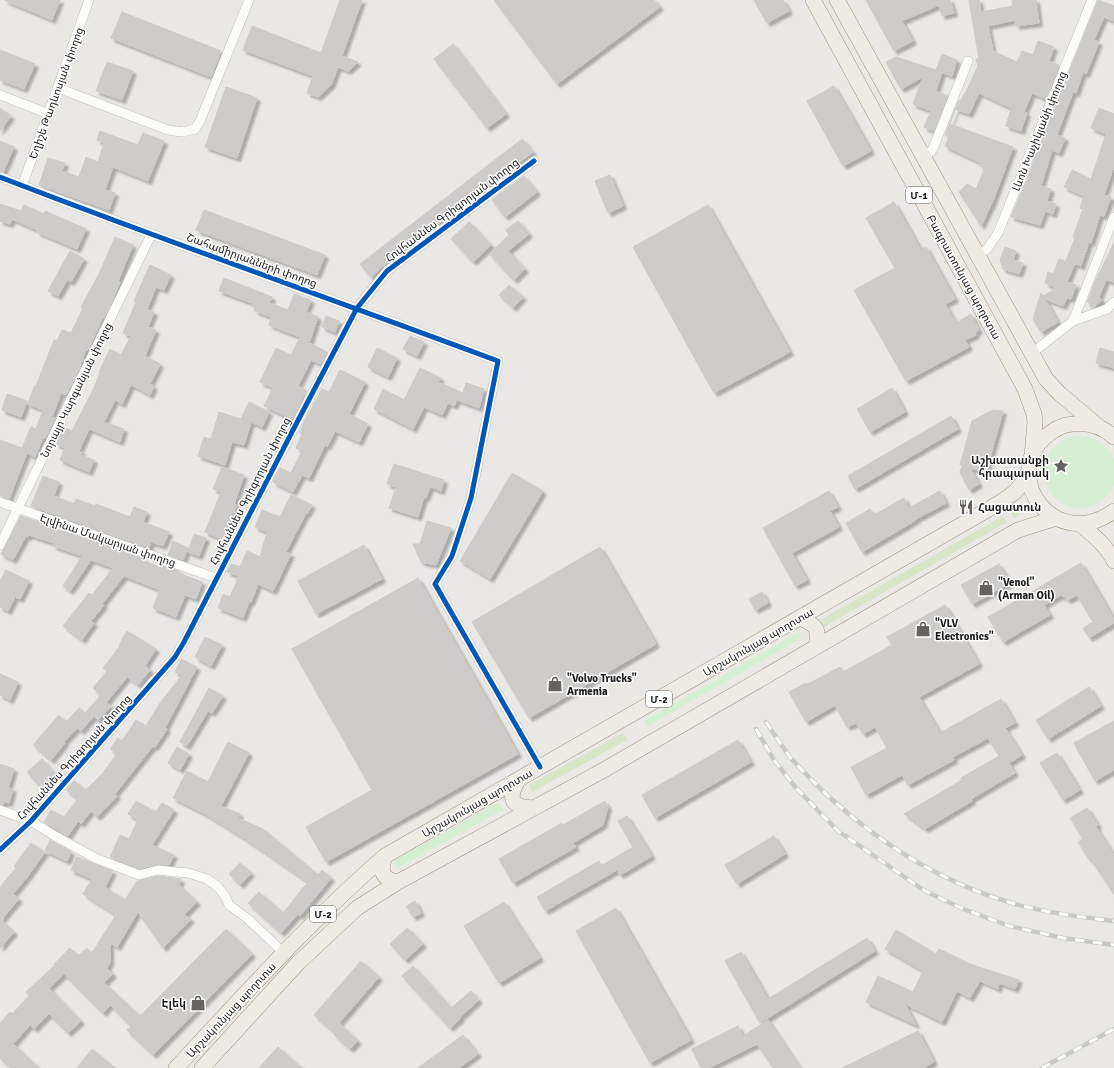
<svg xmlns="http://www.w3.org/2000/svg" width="1114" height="1068" viewBox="0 0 1114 1068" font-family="Signika,'Noto Sans Armenian',sans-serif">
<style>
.grass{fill:#d8e5c7}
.park{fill:#d5eed3}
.building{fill:#ceccca;stroke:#cdcac7;filter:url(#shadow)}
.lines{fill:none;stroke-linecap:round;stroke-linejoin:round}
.street-casing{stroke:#c0bfbd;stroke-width:10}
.primary-casing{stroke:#9e9484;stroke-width:16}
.street{stroke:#fcfcfb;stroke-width:9}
.primary{stroke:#eeeae4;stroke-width:15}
.rail-casing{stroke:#c9c9c8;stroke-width:4.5}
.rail{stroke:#fff;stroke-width:3;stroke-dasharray:9;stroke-linecap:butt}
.cycleway-casing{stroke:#fff;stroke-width:8}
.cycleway{stroke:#0057b8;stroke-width:5}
.labels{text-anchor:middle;stroke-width:3;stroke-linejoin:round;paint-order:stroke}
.shield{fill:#fff;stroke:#606060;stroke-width:1}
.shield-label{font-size:10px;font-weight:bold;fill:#1c1c1c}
.street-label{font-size:11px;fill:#1c1c1c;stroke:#fff}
.poi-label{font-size:11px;font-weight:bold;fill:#1c1c1c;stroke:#fff;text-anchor:start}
</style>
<defs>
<filter id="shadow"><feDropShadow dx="3.5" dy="3.5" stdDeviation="1" flood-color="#0004"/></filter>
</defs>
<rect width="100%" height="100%" fill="#eae8e5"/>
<path class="grass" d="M1024 503 1028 510 1014 518 1010 511Z
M1003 516 1007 522 824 627 820 620Z
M623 733 627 740 532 792 529 785Z"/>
<path class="park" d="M1044 472a36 36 0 1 1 72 0a36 36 0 1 1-72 0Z
M798 632 802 638 647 727 644 721Z
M499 802 503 810 398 868 394 861Z"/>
<path class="building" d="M4 0H60L52 20Z
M340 0H362L342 56 358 62 348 71 338 67 331 85 318 97 307 93 313 76 243 50 252 26 321 53Z
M494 0H654L660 7 557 84Z
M754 0H783L789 11 767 23Z
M866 0H950L954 13 942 16 939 5 902 21 913 41 894 51Z
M969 0H979L981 12 1013 6 1012 0H1036L1039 23 1016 26 1015 20 988 26 993 51 1017 62 1022 51 1033 55 1038 41 1054 47 1049 61 1059 65 1046 99 1032 93 1024 112 1027 113 1021 131 1006 126 1011 108 979 93 969 114 955 109 950 124 1013 147 993 201 981 226 959 192 967 184 976 189 985 168 980 166 981 163 945 146 949 137 945 135 959 100 961 101 964 94H965L978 66 976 59H979Z
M1098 0 1114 6V21L1104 17 1094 40 1099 42 1086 74 1083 73 1076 93 1073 92 1057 135 1065 138 1059 153 1052 150 1041 186 1051 189 1047 201 1056 204 1053 214 1045 211 1040 225 1011 217 1026 181H1027L1033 162Z
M122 12 221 51 211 77 111 38Z
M453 44 506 114 487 128 434 59Z
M0 50 35 64 24 89 0 80Z
M942 54 957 60 952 76 936 70Z
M896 57 942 72 936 91 948 96 934 131 924 127 931 111 913 104 923 77 901 89 886 62Z
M107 62 133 71 122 100 96 91Z
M834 86 871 151 843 166 807 101Z
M226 87 257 98 237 158 205 147Z
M0 108 11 116 0 131Z
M1099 108 1114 114V166L1104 195 1111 197 1104 216 1100 215 1091 243 1089 242 1081 266 1066 261 1075 238 1073 237 1083 209 1080 208 1084 196 1064 187 1072 170 1091 179 1106 134 1091 128Z
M100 131 138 145 143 133 164 141 148 181 113 167 105 190 115 193 109 210 39 185 48 158 65 163 62 171 79 177 86 157 98 162 104 143 97 140Z
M522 139 533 152 516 165 517 167 497 181 496 180 383 266 371 277 360 264Z
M0 141 14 147 3 172 0 171Z
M610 175 623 206 608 213 595 181Z
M524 176 537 192 505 217 492 200Z
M894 202 921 250 926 247 955 299 945 304 956 323 971 314 979 330 975 333 976 335 965 340 969 347 906 381 854 290 895 268 866 218Z
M0 204 21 211 24 205 44 214 45 211 86 229 77 249 37 232V230L12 219 10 224 0 221Z
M708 205 790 352 714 393 633 247Z
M204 210 325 255 317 275 196 230Z
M518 221 529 234 508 251 525 269 514 280 489 254 509 235 506 230Z
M469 222 491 245 473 262 451 239Z
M115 237 133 245 118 281 120 282 109 308 103 319H102L88 350H86L79 369 66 395 61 393 52 417 55 418 45 438H43L35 457 27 453 9 499 0 495V440L22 448 31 427 36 429 43 410 28 404 35 385 36 386 54 340 57 341 62 330 71 333 83 308 81 307 100 272Z
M1114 243V282L1106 280 1099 297 1102 300 1094 307 1087 302 1094 284Z
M1005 247 1016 251 1013 260 1023 263 1019 274 1003 269 1000 260Z
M70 251 84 259 71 282 67 280 58 296 48 291Z
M1059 259 1074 265 1067 282 1076 285 1071 299 1067 298 1063 306 1045 299 1058 322 1041 332 1033 319 1041 293 1043 296 1057 288 1045 283 1048 272 1053 274Z
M150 265 171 275 164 290 156 287 147 309 154 312 148 327 156 330 145 356 160 364 150 384 154 386 150 395 131 385 122 404 115 400 104 422 124 429 120 442 89 429 79 451 82 452 81 455 94 460 89 472 60 460 65 448 56 444 64 427 72 431 93 390 100 373 99 372 110 349 121 355 131 336 123 333 136 302 134 301 141 285Z
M224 278 272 297 270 303 288 310 294 294 311 300 306 312 318 317 309 343 327 352 321 364 311 360 298 386 307 391 292 419 264 406 273 388 260 382 276 348 291 355 300 337 269 325 271 317 255 311 256 308 251 306 252 303 219 291Z
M509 285 523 297 513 308 499 295Z
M326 316 339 321 335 332 322 327Z
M410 336 424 342 417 356 403 349Z
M377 348 397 358 388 377 368 367Z
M1100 348 1114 352V368L1096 363Z
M420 368 441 378 438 382 463 393 466 383 484 389 479 408 457 400 454 406 448 403 442 415 424 407 413 429 374 409 383 389 404 400Z
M340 370 365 382 349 414 368 424 359 442 335 431 327 447 325 445 309 478 302 475 293 492 273 482 280 468 291 473 302 451 296 448 302 434 300 433 303 424 322 389 329 392Z
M892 388 905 412 870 432 857 409Z
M7 394 27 401 21 417 2 410Z
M249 402 269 412 262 427 251 422 244 445 232 442 225 465 198 456 204 437 211 439 219 412 241 419Z
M993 410 1003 411 986 472 970 468 979 484 969 490 960 472 962 465H960L972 421Z
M951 416 958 429 855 489 848 476Z
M394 464 444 480 441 491 430 487 426 498 424 497 418 517 389 508 396 487 387 484Z
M222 467 244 475 234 504 237 505 222 539 205 532 221 492 213 489Z
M512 473 543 491 490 579 460 561Z
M43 476 59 482 54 496 74 504 76 499 95 506 96 504 130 517 134 507 147 512 143 522 169 532 163 546 151 542 149 548 31 506Z
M829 491 838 507 830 511 839 527 792 553 807 580 795 586 763 528Z
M940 491 946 503 916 519V520L862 552 846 523 870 509 874 515 904 498 909 508Z
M291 495 312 505 307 514 306 513 286 552 291 554 273 591 258 584 251 602H249L243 618 218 608 223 594 230 597 239 576 227 572 231 564 240 567 247 551 260 557 267 532 255 527 262 510 280 517Z
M21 516 144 559V561L162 568 163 566 179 571 178 573 202 582 196 599 185 595 176 617 153 608 160 590 124 576 102 604 104 605 91 621 94 623 82 640 63 626 89 593 92 595 113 568 91 560 70 591 63 586 82 556 53 546 54 543 29 535 28 537 26 536 13 560 1 554Z
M427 521 451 528 436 565 421 562 413 544H420Z
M194 534 206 538 199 556 188 552Z
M173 541 188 548 183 560 168 555Z
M364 545 382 579 316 614 298 581Z
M600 547 656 644 529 718 472 622Z
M1081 563 1114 619V623L1089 638 1083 628 1093 622 1077 595 1068 600 1061 595 1044 605 1050 615 1003 642 988 617Z
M999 564 1010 583 972 604 961 585Z
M6 570 29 581 20 599 15 597 8 611 0 607V581Z
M418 578 518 754 326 862 306 827 372 790 292 649Z
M762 592 768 603 755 610 749 599Z
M945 605 979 664 919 697 940 733 1001 699 1015 723 1005 728 1022 755 1009 763 1015 773 971 799 972 801 925 829 904 814 962 780 961 778 999 756 988 738 953 757 954 760 908 785 902 775 866 795 851 767 887 748 875 727 863 734 856 723 847 727 835 705 806 722 789 692 806 683 808 684 840 667 843 672 892 645 887 637Z
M127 631 156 649 145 666 150 670 138 685 127 677 106 703 111 706 98 720 94 716 81 731 77 728 64 742 65 743 51 760 33 745 59 715 66 722 79 708 85 713 101 695 93 688 107 671 103 668 120 646 119 645Z
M205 637 222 645 211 666 195 657Z
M181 659 197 667 165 728 167 729 155 747 153 746 115 794 117 796 97 817 91 811 81 824 78 821 68 836 44 822 51 810 64 817 78 799 66 790 74 781 86 790 102 774 117 754 110 749 118 738 122 741 136 720 146 726 160 703 182 675 175 672Z
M0 674 18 682 10 700 0 695Z
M1089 687 1101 706 1048 739 1036 720Z
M209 688 223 696 212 713 208 711 187 746 180 742Z
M1114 721V770L1095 781 1074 743Z
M738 740 751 762 655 818 642 795Z
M228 742 249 753 221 806 240 814 238 818 263 829 318 875 322 870 331 878 300 916 298 914 281 933 248 903 259 892 283 913 308 882 247 840 205 814 173 798 187 771 208 782Z
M177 747 189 754 180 770 168 763Z
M1057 753 1080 790 1063 800 1040 763Z
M42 759 54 773 51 782 53 785 45 792 27 772Z
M0 764 14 769 8 788 13 789 9 803 4 802 2 805 0 804Z
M136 801 156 812 162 803 174 810 152 845 174 855 169 865 157 864 139 869 110 857 120 835 129 839 138 820 128 814Z
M605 801 608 807 603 825 573 843 576 847 513 883 499 859 562 823 563 825Z
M1087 808 1098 825 1096 827 1114 855V894L1091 860 1090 861 1078 842 1083 839 1070 818Z
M627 816 652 856 620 875 617 870 545 911 537 897 599 861 601 866 633 847 618 821Z
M774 836 785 854 737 884 725 865Z
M50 840 71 852 67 861 45 851Z
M31 843 45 852 28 876 13 894 19 899 1 920 14 932 0 948V887L16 868 14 866Z
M77 857 113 871 105 887 125 900 137 881 158 876 181 879 179 885 197 902 184 915 191 919 163 948 138 912 117 947 110 943V962L107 968 113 974 104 983 140 1016 226 929 252 954 153 1055 127 1030 131 1026 110 1005 103 1013 64 974 49 988 81 1021 68 1033 49 1014 34 1029 30 1025 13 1044 39 1068H11L0 1058V1023L10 1012 12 1014 29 996 26 992 55 965 54 964 70 948 78 956 87 948 92 953 116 915 83 894 92 879 71 870Z
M240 863 251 873 240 885 229 874Z
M415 901 421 913 413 917 406 906Z
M504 902 540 958 499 983 464 926Z
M616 908 691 1040 650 1063 576 931Z
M407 928 423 944 405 960 390 944Z
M896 930 936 954 939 949 970 964 1019 980 1015 989 999 983 998 989 980 981 970 998 957 991 942 1022 905 1004 916 1025 866 1002 878 976 913 992 923 971 885 949Z
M867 938 875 951 760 1023 725 961 741 952 768 999Z
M361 961 379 977 339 1023 358 1041 350 1049 334 1035 335 1033 314 1015Z
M413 966 451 1008 471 991 479 1000 460 1017 461 1018 450 1028 402 976Z
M768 1020 800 1068H773L757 1044 709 1068H701L692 1049 738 1026 743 1036Z
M918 1031 934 1062 923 1068H842Z
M463 1035 478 1054 459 1068H418Z
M278 1047 302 1068H259Z
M92 1049 115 1068H77Z"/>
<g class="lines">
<g class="street-casing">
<path id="street" d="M58 88 168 130 182 132 195 129 200 121 249 0
M0 95 49 114
M922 155 932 151 968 61
M0 177C165 241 332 299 498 361L471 498 452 556 435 584 540 767
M22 186 89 0
M978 255 987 249 998 233 1092 0
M1073 321 1107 309 1114 302
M1032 353 1073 321 1114 217
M0 502 216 578
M0 545 151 235
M0 810 31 821 55 836 95 858 139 875 158 870 167 871 188 873 207 879 218 887 225 896 229 905 248 919 284 953
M0 850 31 821 175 657 184 642 293 430 357 308 387 271 534 161"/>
</g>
<g class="primary-casing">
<path id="primary" d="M813 0 1025 389 1034 414 1035 422 1032 456
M837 0 1046 379 1060 394 1098 426
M1114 437C1102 426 1088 422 1072 424 1062 425 1053 430 1045 437 1000 479 1056 553 1114 511
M1080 524C1093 535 1106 545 1114 561
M799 618C816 624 820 629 816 647
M518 780C507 800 512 807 534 808
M385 856C380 871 381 879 398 882
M176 1068C244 995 310 921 385 856L1001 502 1015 492 1029 475
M202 1068 298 963 357 908 398 882 602 771 1018 530 1056 518"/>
</g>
<use href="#street" class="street"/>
<use href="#primary" class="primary"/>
<g class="rail-casing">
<path id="rail" d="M766 722C774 734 782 746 790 757 801 770 814 782 826 794 880 844 944 884 1015 904 1048 913 1081 917 1114 921
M756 729 774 760 797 789 838 831 925 891 961 908 1009 926 1063 938 1114 945
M1042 1068 1114 1029"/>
</g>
<use href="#rail" class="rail"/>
<g class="cycleway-casing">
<path id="cycleway" d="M0 177C165 241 332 299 498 361L471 498 452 556 435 584 540 767
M0 850 31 821 175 657 184 642 293 430 357 308 387 271 534 161"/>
</g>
<use href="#cycleway" class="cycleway"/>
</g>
<defs>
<g id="sight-bare" transform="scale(1.2)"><path d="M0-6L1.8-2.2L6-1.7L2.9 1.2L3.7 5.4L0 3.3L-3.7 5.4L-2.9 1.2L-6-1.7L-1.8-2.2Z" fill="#646362" stroke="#fff" stroke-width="2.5" paint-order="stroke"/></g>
<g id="restaurant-bare" transform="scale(1.2)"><path d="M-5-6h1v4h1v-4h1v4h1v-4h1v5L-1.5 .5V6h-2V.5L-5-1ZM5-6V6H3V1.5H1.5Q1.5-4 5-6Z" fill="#646362" stroke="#fff" stroke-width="2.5" paint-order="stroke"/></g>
<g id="shop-bare" transform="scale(1.2)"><path d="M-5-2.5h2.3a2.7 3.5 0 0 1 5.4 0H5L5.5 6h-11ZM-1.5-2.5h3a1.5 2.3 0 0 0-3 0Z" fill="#646362" stroke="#fff" stroke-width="2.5" paint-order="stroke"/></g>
</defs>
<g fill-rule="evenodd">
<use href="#sight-bare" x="1061" y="466"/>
<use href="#restaurant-bare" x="966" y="507"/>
<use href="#shop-bare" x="986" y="588"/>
<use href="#shop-bare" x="923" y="629"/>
<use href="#shop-bare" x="555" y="684"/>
<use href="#shop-bare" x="198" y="1003"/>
</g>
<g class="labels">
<g class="shield">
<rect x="906" y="187" width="26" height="16" rx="3"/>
<rect x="646" y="691" width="26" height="16" rx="3"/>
<rect x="310" y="906" width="26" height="16" rx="3"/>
</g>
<g class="shield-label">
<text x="919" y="199">Մ-1</text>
<text x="659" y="703">Մ-2</text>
<text x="323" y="918">Մ-2</text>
</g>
<g class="street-label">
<text transform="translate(56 93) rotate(-70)" y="4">Եղիշե Թադևոսյան փողոց</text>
<text transform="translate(1039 131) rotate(-68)" y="4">Լևոն Խաչիկյանի փողոց</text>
<text transform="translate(452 210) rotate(-37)" y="4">Հովհաննես Գրիգորյան փողոց</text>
<text transform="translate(252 260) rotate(20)" y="4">Շահամիրյանների փողոց</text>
<text transform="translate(964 277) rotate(61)" y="4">Բագրատունյաց պողոտա</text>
<text transform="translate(76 390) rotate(-64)" y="4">Նորայր Կարգանյան փողոց</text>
<text transform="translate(250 491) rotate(-63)" y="4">Հովհաննես Գրիգորյան փողոց</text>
<text transform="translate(108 540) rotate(19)" y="4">Էլվինա Մակարյան փողոց</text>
<text transform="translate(758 642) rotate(-30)" y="4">Արշակունյաց պողոտա</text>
<text transform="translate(74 757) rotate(-48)" y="4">Հովհաննես Գրիգորյան փողոց</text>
<text transform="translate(477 803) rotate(-30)" y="4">Արշակունյաց պողոտա</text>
<text transform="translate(231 1010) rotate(-47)" y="4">Արշակունյաց պողոտա</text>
</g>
<g class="poi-label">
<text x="1049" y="464" text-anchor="end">Աշխատանքի<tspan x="1049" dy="13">հրապարակ</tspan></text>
<text x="978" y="511">Հացատուն</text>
<text x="998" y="586">"Venol"<tspan x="998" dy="13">(Arman Oil)</tspan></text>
<text x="935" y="627">"VLV<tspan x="935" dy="13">Electronics"</tspan></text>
<text x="567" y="682">"Volvo Trucks"<tspan x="567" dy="13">Armenia</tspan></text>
<text x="186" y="1007" text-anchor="end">Էլեկ</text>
</g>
</g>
</svg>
